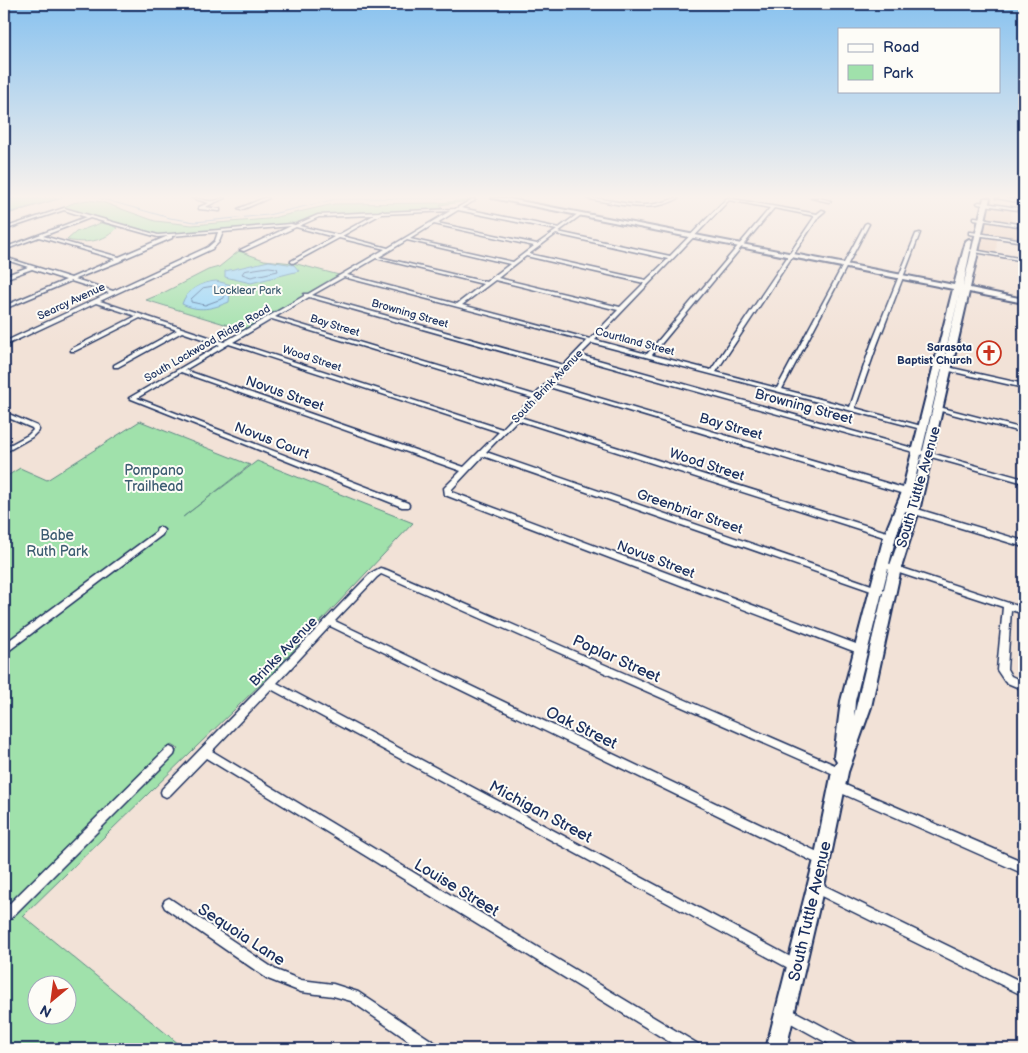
<svg xmlns="http://www.w3.org/2000/svg" width="1028" height="1053" viewBox="0 0 1028 1053" font-family="'Balsamiq Sans',sans-serif">
<style>
.built{fill:#ead0c0}
.green{fill:#a0e1ab;stroke:#5e8884;fill-rule:evenodd}
.water{fill:#98d7fa;stroke:#6694bc}
.lines{fill:none;stroke-linecap:round;stroke-linejoin:round}
.shore{stroke:#4d729c;stroke-width:1}
.stream{stroke:#6694bc;stroke-width:1}
.street-casing{stroke:#1b2f5e;stroke-width:3}
.secondary-casing{stroke:#1b2f5e;stroke-width:4}
.street{fill:#fdfcf7;fill-rule:evenodd}
.secondary{fill:#fdfcf7;fill-rule:evenodd}
.labels{text-anchor:middle;stroke-width:4;stroke-linejoin:round;paint-order:stroke}
.far-park-label{font-size:11px;fill:#3c5c71;stroke:#fdfcf7}
.far-street-label{font-size:11px;fill:#1b2f5e;stroke:#fdfcf7}
.far-poi-label{font-size:11px;font-weight:bold;fill:#1b2f5e;stroke:#fdfcf7;text-anchor:end}
.street-label{font-size:14px;fill:#1b2f5e;stroke:#fdfcf7}
.park-label{font-size:14px;fill:#3c5c71;stroke:#fdfcf7}
.near-street-label{font-size:16px;fill:#1b2f5e;stroke:#fdfcf7}
</style>
<rect width="100%" height="100%" fill="#f2e2d7"/>
<filter id="ink" filterUnits="userSpaceOnUse"><feTurbulence type="fractalNoise" baseFrequency=".02" numOctaves="2"/><feDisplacementMap in="SourceGraphic" scale="10" xChannelSelector="R" yChannelSelector="G"/><feConvolveMatrix kernelMatrix="1 2 1 2 8 2 1 2 1" color-interpolation-filters="sRGB"/></filter>
<g filter="url(#ink)">
<path class="built" d="M988 205 1012 209 1011 221 1024 225 984 219Z
M984 220 1024 227 1023 240 981 233Z
M980 235 997 238 996 254 977 250Z"/>
<path class="green" d="M4 198H62L4 215Z
M87 200 102 202 155 221 192 225 268 219 334 204 438 203 470 200 466 203 462 202 440 205 443 210 322 215 287 225 159 235 105 219 62 208 73 203Z
M101 223 111 225 117 228C105 242 83 244 67 240L76 232Z
M239 251 264 260 293 263 339 275 244 330 146 300 163 293 208 270 219 267Z
M140 421 250 465 183 517 257 461 413 523 276 669 23 916 185 1049H4V924L178 749 171 745 4 911V653L157 539 165 529 4 649V478L20 468 47 480ZM38 986H68V1016H38Z"/>
<path class="water" d="M269 261 294 265 299 271 251 283 225 277V271Z
M216 281 232 285 234 288 230 293 229 302C212 309 199 312 182 304 186 290 202 282 216 281Z"/>
<g class="lines">
<path class="shore" d="M269 267 277 268 278 271 251 277 242 274 244 271Z
M215 286 225 289 224 298 205 305 191 302V299L203 288Z"/>
<path class="stream" d="M99 198 170 218 195 222 268 215 336 199 443 198
M4 214 61 198"/>
<g class="street-casing">
<path id="street" d="M192 198C199 198 207 202 213 201 217 201 220 198 225 198L205 207 220 209V211H219L199 209V207L209 203Z
M264 198H269L241 210 238 209Z
M587 198C606 198 624 205 643 205 650 205 657 204 664 202 669 201 673 198 679 198 657 211 630 207 606 202 600 201 593 200 587 198Z
M727 198 817 214 822 210 825 211 819 216 716 372 777 388 865 224 867 223 869 224 782 389 850 407 871 345 916 234 920 233 877 345 855 408 925 427 926 428 925 429H921L592 343 580 355 1024 479V483L577 358 552 384 910 490 911 492 907 494H904L549 387 520 417 893 534 894 536 890 539 887 538 517 420 486 452 883 589 884 591 883 593H877L483 456 452 489V492L864 647 865 650 864 653 861 654 445 495 444 488 461 471 181 372 137 398 408 503 409 505 408 507H402L129 398 220 345 182 332 118 367H114V365L177 330 140 318 75 351H71V349L136 316 96 303 4 346V342L109 293 71 281 4 309V306L66 280 32 269 4 279V276L28 267 4 259V257L71 278 115 259 39 237 4 250V248L86 217 64 210 4 230V228L64 208 158 235 291 224 295 225 318 215 379 212 382 211 384 212 455 209 473 199 475 200 474 201 461 208 559 228 579 213H581V215L558 232 670 256ZM729 200 770 208 647 354 595 340ZM774 208 815 216 711 370 652 355ZM458 210 557 230 537 244 437 223ZM450 211 388 248 342 236 381 214ZM374 215 338 235 299 226 319 217ZM90 218 158 237 168 236 119 257 43 236ZM434 224 534 246 513 262 410 239ZM291 226 240 250 244 251 296 227 334 237 291 261V262L293 263 339 238 385 249 308 294H304V296L224 342 100 301 212 249 219 242 223 232ZM218 232 215 241 208 247 113 291 75 279 123 260V259L172 238V236ZM556 234 668 259 646 280 529 254ZM407 240 510 264 486 282 379 257ZM526 256 644 283 620 307 498 278ZM376 258 483 284 457 304 347 275ZM344 277 587 341 564 365 312 295ZM495 280 618 310 590 339 462 305ZM309 297 561 368 535 395 275 317ZM272 319 532 398 502 429 233 342ZM229 344 499 432 464 467 185 370Z
M811 198H819L831 201 829 202Z
M996 198H1005L1024 201V203Z
M979 202 1024 209V211L978 204 977 203Z
M975 217 1024 225V227L974 219V217Z
M971 232 1024 240V242L969 234V232Z
M968 249 1024 259V261L970 251 968 250Z
M943 366 1024 384V388L941 369V367Z
M939 407 1024 429V433L937 410V408Z
M4 412 37 426 39 430 32 437 4 453V448L28 435 33 430 32 428 4 416Z
M898 505H904L1024 541V547L898 509 897 507Z
M160 527 164 530 162 535 7 652H4V644L156 532 157 528Z
M884 562 1024 608V614L1011 610 1007 669 1011 676 1024 682V690L1005 682 997 670 1003 607 881 567 880 565 881 563Z
M380 568 387 570 844 769 845 772 844 775 840 777 836 775 381 574 377 577 335 621 826 856 828 860 826 864 822 866 818 864 330 626 277 683 800 962 802 966 800 970 796 972 792 970 271 689 212 751 698 1044 700 1049H681L206 758 170 795 166 797 162 795 161 792 162 789 371 573Z
M170 747 174 749 175 752 174 755 8 921 4 923V909L166 749Z
M836 781 1024 862V874L832 789 831 786 832 783Z
M815 881 1024 983V996L811 891 809 887 811 883Z
M169 898 276 970 301 980 333 984 358 992 437 1044 439 1049H421L351 1001 333 996 301 992 268 979 165 908 163 904 165 900Z
M785 1006 856 1044 858 1049H838L780 1017 779 1012 780 1007Z"/>
</g>
<g class="secondary-casing">
<path id="secondary" d="M492 198H504L954 285 966 241 969 239 972 241 963 287 984 198H990L970 288 1024 299V303L969 292 919 511 901 568 871 707 848 772 830 860 786 1049H766L814 860 832 772 837 761 834 756 841 701 884 536 902 492 953 289ZM960 291 909 511 889 568 854 716 855 701 896 536 912 492Z"/>
</g>
<use href="#street" class="street"/>
<use href="#secondary" class="secondary"/>
</g>
</g>
<linearGradient id="sky" x2="0" y2="1"><stop stop-color="#88c2ef"/><stop offset="0.57" stop-color="#f9f2ed"/><stop offset="1" stop-color="#f9f2ed" stop-opacity="0"/></linearGradient>
<rect width="1028" height="345" fill="url(#sky)"/>
<defs>
<g id="church-ring" transform="scale(1.25)"><circle r="9.5" fill="#fdfcf7" stroke="#c8321e" stroke-width="1.5"/><path d="M-1.2-6h2.4v3.5h3.3v2.4h-3.3V6h-2.4V-.1h-3.3v-2.4h3.3Z" fill="#c8321e"/></g>
</defs>
<g fill-rule="evenodd">
<use href="#church-ring" x="989" y="353"/>
</g>
<g class="labels">
<g class="far-park-label">
<text x="247" y="294">Locklear Park</text>
</g>
<g class="far-street-label">
<text transform="translate(71 301) rotate(-25)" y="4">Searcy Avenue</text>
<text transform="translate(410 313) rotate(16)" y="4">Browning Street</text>
<text transform="translate(335 325) rotate(17)" y="4">Bay Street</text>
<text transform="translate(635 341) rotate(15)" y="4">Courtland Street</text>
<text transform="translate(207 343) rotate(-30)" y="4">South Lockwood Ridge Road</text>
<text transform="translate(312 358) rotate(18)" y="4">Wood Street</text>
<text transform="translate(547 386) rotate(-46)" y="4">South Brink Avenue</text>
</g>
<g class="far-poi-label">
<text x="972" y="351">Sarasota<tspan x="972" dy="13">Baptist Church</tspan></text>
</g>
<g class="street-label">
<text transform="translate(285 393) rotate(19)" y="5">Novus Street</text>
<text transform="translate(804 406) rotate(15)" y="5">Browning Street</text>
<text transform="translate(731 426) rotate(16)" y="5">Bay Street</text>
<text transform="translate(272 440) rotate(21)" y="5">Novus Court</text>
<text transform="translate(707 464) rotate(18)" y="5">Wood Street</text>
<text transform="translate(918 487) rotate(-74)" y="5">South Tuttle Avenue</text>
<text transform="translate(690 511) rotate(19)" y="5">Greenbriar Street</text>
<text transform="translate(656 559) rotate(21)" y="5">Novus Street</text>
<text transform="translate(283 651) rotate(-46)" y="5">Brinks Avenue</text>
</g>
<g class="park-label">
<text x="154" y="475">Pompano<tspan x="154" dy="16">Trailhead</tspan></text>
<text x="57" y="540">Babe<tspan x="57" dy="16">Ruth Park</tspan></text>
</g>
<g class="near-street-label">
<text transform="translate(617 658) rotate(24)" y="6">Poplar Street</text>
<text transform="translate(582 727) rotate(26)" y="6">Oak Street</text>
<text transform="translate(541 811) rotate(28)" y="6">Michigan Street</text>
<text transform="translate(457 887) rotate(31)" y="6">Louise Street</text>
<text transform="translate(809 911) rotate(-77)" y="6">South Tuttle Avenue</text>
<text transform="translate(242 934) rotate(33)" y="6">Sequoia Lane</text>
</g>
</g>
<rect width="1028" height="1053" fill="none" stroke="#fdfcf7" stroke-width="20"/>
<rect x="10" y="10" width="1008" height="1033" fill="none" stroke="#1b2f5e" stroke-width="2" filter="url(#ink)"/>
<rect x="838" y="28" width="162" height="65" fill="#fdfcf7" stroke="#a3aaba"/>
<rect x="848" y="44" width="25" height="8" fill="#fdfcf7" stroke="#a3aaba"/>
<text x="883" y="52" font-size="15" fill="#1b2f5e">Road</text>
<rect x="848" y="65" width="25" height="15" fill="#a0e1ab" stroke="#a3aaba"/>
<text x="883" y="78" font-size="15" fill="#1b2f5e">Park</text>
<g transform="translate(52 1000) rotate(209)"><circle r="24" fill="#fdfcf7" stroke="#a3aaba"/>
<path d="M0-4L9 19L0 12L-9 19Z" fill="#c8321e"/>
<text y="-8" font-size="14" font-weight="bold" text-anchor="middle" fill="#1b2f5e">N</text>
</g>
</svg>
